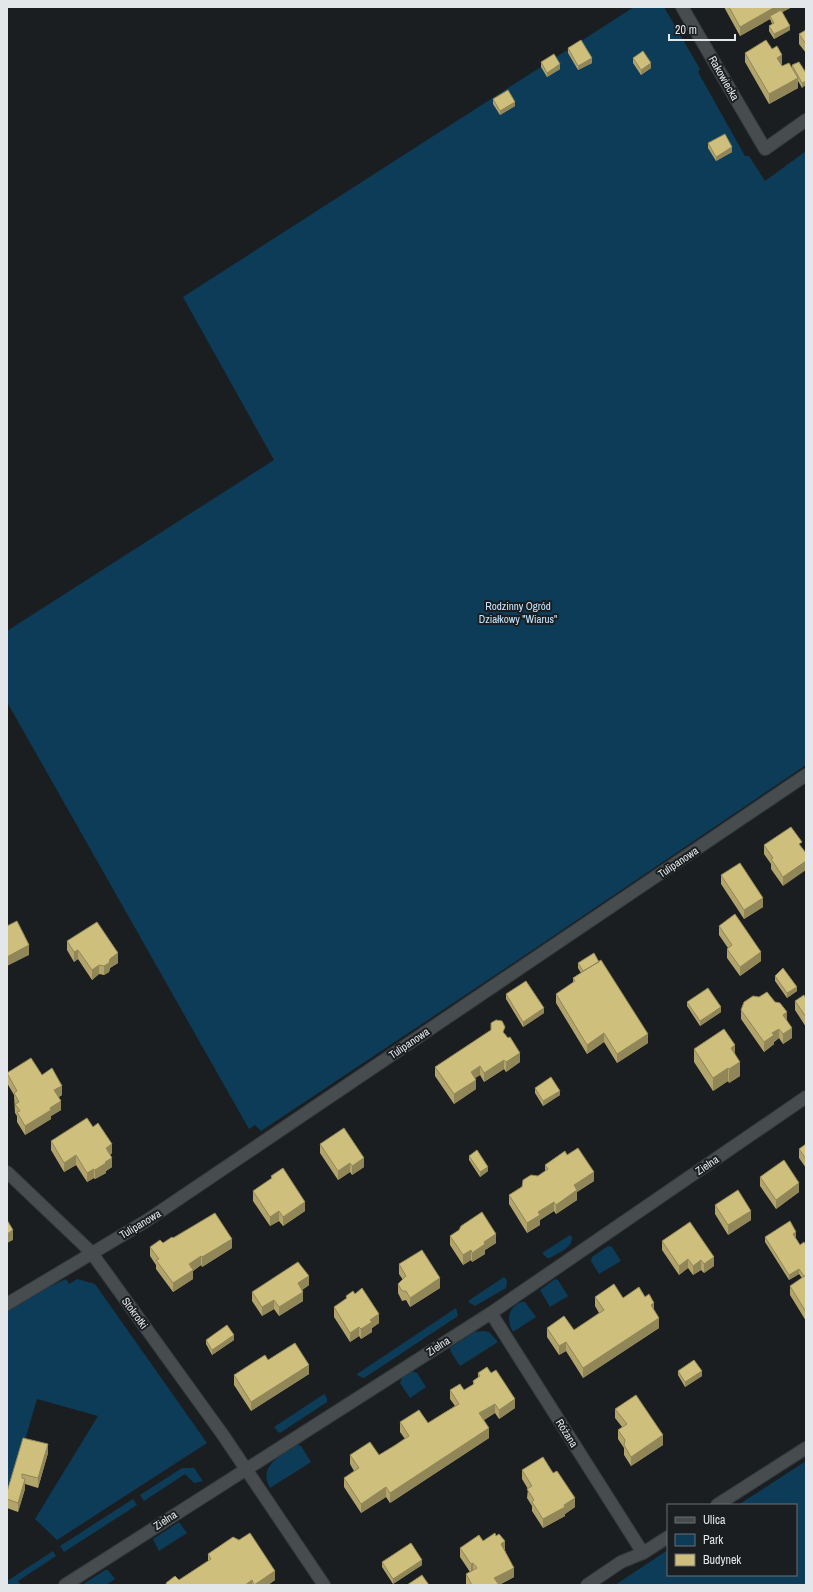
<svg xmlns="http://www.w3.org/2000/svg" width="813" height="1592" viewBox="0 0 813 1592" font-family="'Archivo Narrow',sans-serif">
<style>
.green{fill:#0d3c58}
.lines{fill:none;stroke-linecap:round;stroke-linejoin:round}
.minor-casing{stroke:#36393c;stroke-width:14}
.minor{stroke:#474c4f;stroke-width:12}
.wall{fill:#b2a46b}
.shaded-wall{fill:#918657}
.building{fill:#cfbf7c;stroke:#918657}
.labels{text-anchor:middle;stroke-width:4;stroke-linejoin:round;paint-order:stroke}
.street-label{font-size:11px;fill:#e4e7e9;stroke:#1a1e21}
.park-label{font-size:11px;fill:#c5e6fe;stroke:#1a1e21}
</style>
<rect width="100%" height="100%" fill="#1a1e21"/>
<path class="green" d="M634 7H664L700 69 698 72 745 156H749L765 181 806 151V765L515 962 261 1131 255 1125 249 1129 7 702V631L274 460 183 297Z
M570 1235 572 1237C573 1248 558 1253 550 1258H547L542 1253Z
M608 1246 612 1247 621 1261 599 1274 591 1261 592 1257Z
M504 1277C508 1280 507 1283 506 1288L475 1306 470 1303 468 1301Z
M66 1279 69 1284 77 1279 95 1284 207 1443 57 1540 35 1519 98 1416 37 1399 7 1502V1310L35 1293Z
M555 1279 558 1280 568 1296 550 1307 540 1290Z
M521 1302H525L536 1317 513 1332C506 1319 508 1308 521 1302Z
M456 1308 458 1316 364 1378 358 1376 357 1374Z
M483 1331 489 1332 498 1342 460 1366 451 1352 450 1348 474 1332Z
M412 1371 417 1373 426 1387 410 1398 400 1383 402 1378Z
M324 1394 327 1398V1402L280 1433 278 1432 274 1427Z
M297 1445 301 1446 311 1462 270 1488C257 1466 282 1455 297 1445Z
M806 1461V1585H615L668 1550V1575H796V1505H738Z
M182 1468H194L203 1481 194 1483 185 1474 144 1501 140 1495Z
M133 1499 137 1505 64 1552 60 1546Z
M179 1522 187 1533 159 1551 153 1539Z
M53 1551 56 1556 18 1581 21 1585H7V1581Z
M105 1570H108L115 1579 106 1585H82Z"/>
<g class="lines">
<g class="minor-casing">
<path id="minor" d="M682 7 765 149 806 120
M7 1172 91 1252 223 1435 324 1585
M7 1304 146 1221 806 775
M491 1313 643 1553
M717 1505 806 1448
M65 1585 491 1313 806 1097
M587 1585 621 1562 643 1553 668 1537"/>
</g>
<use href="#minor" class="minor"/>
</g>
<path class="wall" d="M724 7H792L782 12 790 30 774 39 769 31V26L772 24 770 19 740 36Z
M806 30V53L799 44V34Z
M568 48 592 63 578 70 568 53Z
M772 49 782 64 781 65 782 66 792 69V65L806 73 802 88 798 81V88L769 104 745 62V53Z
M633 58 651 68 641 75 633 63Z
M541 62 560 69 547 77 541 67Z
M493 99 515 106 500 115 493 104Z
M708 143 732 152 716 161 708 148Z
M791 827 783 886 771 869V864L764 854V845Z
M721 875 763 907 744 919 721 884Z
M719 926 761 961 740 976 727 958V949L728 948 719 935Z
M67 941 118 963 110 968 109 972 104 975 99 974 92 980 78 959 74 962 67 950Z
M578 963 648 1043 617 1063 604 1042 587 1054 556 1003V994L573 983V978L581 973 578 968Z
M775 976 797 991 787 998 775 981Z
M506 994 544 1013 523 1027 506 999Z
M806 999V1027L795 1010V1001Z
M687 1002 721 1012 700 1026 687 1006Z
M741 1010 787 1020 792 1038 783 1044 779 1038 774 1042V1044L764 1052 741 1019Z
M505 1034 520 1062 506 1072 504 1069 484 1082 480 1075 475 1078 476 1089 454 1104 435 1076V1067Z
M694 1049 735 1053 740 1076 729 1083 728 1081 713 1091 694 1062Z
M7 1073 42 1075 62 1095 59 1097 61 1110 51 1116V1119L25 1135 17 1122V1116L15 1113 14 1095 7 1083Z
M535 1088 560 1095 543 1106 535 1093Z
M93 1127 112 1153 110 1155 112 1167 106 1171V1173L95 1179 94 1178 87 1182 76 1165 64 1172 51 1150V1141Z
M320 1144 364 1167 352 1175 350 1172 338 1180 320 1153Z
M806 1144V1168L799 1158V1149Z
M567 1155 594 1181 577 1192V1200L556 1214 554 1211 540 1220V1225L527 1233 509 1204V1195L545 1171V1165Z
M469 1156 488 1171 480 1177 469 1160Z
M271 1176 305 1211 283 1226 279 1221 270 1226 253 1201V1191L271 1179Z
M760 1177 799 1192 776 1209 760 1186Z
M715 1205 751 1220 728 1235 715 1214Z
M450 1236 496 1243 485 1250V1254L472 1262 471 1260 463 1265 450 1245Z
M765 1237H796H795L800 1245H806V1321L790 1295V1286L802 1278 799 1274 789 1280 765 1242Z
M173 1238 232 1248 202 1267 201 1265 193 1271V1279L173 1292 156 1269V1265L150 1256V1247L163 1243Z
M662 1241 714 1266 704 1273 701 1270 693 1275 688 1268 679 1275 662 1250Z
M399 1264 440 1288 410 1307 406 1300 402 1301 398 1293V1284L403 1280 399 1274Z
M309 1285 302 1290 303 1301 279 1316 274 1309 262 1316 252 1301V1292Z
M346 1296 379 1323 372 1328V1332L361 1339 359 1336 350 1342 334 1317V1307L346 1299Z
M595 1297 623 1298 654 1310 659 1328 583 1378 566 1351 559 1355 547 1337V1328L574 1330 599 1313 595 1306Z
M206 1340H234L212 1355 206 1344Z
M268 1360 309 1374 251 1411 234 1385V1375Z
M678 1371 702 1376 685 1387 678 1375Z
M478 1373 515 1408 499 1419 495 1413 484 1420 489 1438 390 1503 386 1497 361 1513 344 1487V1478L354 1471 350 1464V1455H379L405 1439 400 1432V1422L428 1423 455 1406 450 1399V1390H464L473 1385V1381L478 1378Z
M615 1409 663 1445 631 1466 624 1455V1448L618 1439V1430L622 1427 615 1418Z
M48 1444V1453L38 1488 25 1484V1489L18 1512 7 1508V1492Z
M522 1470 575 1507 565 1514V1516L543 1528 532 1511V1506L527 1498 528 1489 522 1479Z
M483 1541 505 1550 514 1577 499 1585H467L466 1584V1574L470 1572 460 1557V1548Z
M208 1554 275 1580 268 1585H166V1583L179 1580 208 1561Z
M382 1562 422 1565 393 1584 382 1567Z"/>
<path class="shaded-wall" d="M775 7H792L772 18 770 16V19L740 36V27Z
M790 26V30L774 39V34Z
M782 55V64L777 68V58Z
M592 58V63L578 70V66Z
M651 63V68L641 75V70Z
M560 64V69L547 77V73Z
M798 78V88L769 104V94Z
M806 81V85L802 88V83Z
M515 102V106L500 115V111Z
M732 147V152L716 161V157Z
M806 861V870L783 886V877Z
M763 898V907L744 919V910Z
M29 945V955L7 966V957Z
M78 950V959L74 962V952Z
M761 952V961L740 976V967Z
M118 953V963L110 968 109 972 104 975V966L110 959Z
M99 965V974L92 980V970Z
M797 987V991L787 998V993Z
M721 1007V1012L700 1026V1021Z
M544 1008V1013L523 1027V1022Z
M787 1012V1022L783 1015Z
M792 1028V1038L783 1044V1034Z
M779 1029V1038L774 1042V1044L764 1052V1042L772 1033Z
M604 1033V1042L587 1054V1045Z
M648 1034V1043L617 1063V1054Z
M735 1045V1059L731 1048Z
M520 1053V1062L506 1072V1062Z
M504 1060V1069L484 1082V1073Z
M740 1062V1076L729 1083V1069Z
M480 1066V1075L471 1081V1072Z
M728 1068V1081L713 1091V1078Z
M476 1080V1089L454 1104V1094Z
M62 1086V1095L54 1099V1090Z
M560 1091V1095L543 1106V1101Z
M61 1101V1110L51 1116V1119L25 1135V1126L50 1108Z
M112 1144V1153L106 1157V1148Z
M76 1155V1165L64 1172V1163Z
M112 1158V1167L106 1171V1173L95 1179V1170L105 1162Z
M364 1158V1167L352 1175V1166Z
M350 1163V1172L338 1180V1171Z
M488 1167V1171L480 1177V1172Z
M94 1169V1178L87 1182V1173Z
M594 1172V1181L577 1192V1200L556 1214V1205L574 1185Z
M799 1183V1192L776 1209V1200Z
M305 1202V1211L283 1226V1217Z
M554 1202V1211L540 1220V1225L527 1233V1223L538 1212Z
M279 1211V1221L270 1226V1217Z
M751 1211V1220L728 1235V1225Z
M13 1230V1240L7 1243V1234Z
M796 1232V1237L793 1239V1234Z
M496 1234V1243L485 1250V1254L472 1262V1253L484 1242Z
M232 1239V1248L202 1267V1257Z
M471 1250V1260L463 1265V1255Z
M201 1256V1265L193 1271V1279L173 1292V1283L189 1264Z
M714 1257V1266L704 1273V1264Z
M688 1259V1268L679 1275V1266Z
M701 1260V1270L693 1275V1266Z
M799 1269V1274L789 1280V1275Z
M309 1276V1285L298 1293V1283Z
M440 1278V1288L410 1307V1298Z
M303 1292V1301L279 1316V1307Z
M274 1300V1309L262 1316V1307Z
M654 1303V1312L651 1305Z
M379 1314V1323L372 1328V1332L361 1339V1329L370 1320Z
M659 1318V1328L583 1378V1368Z
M359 1327V1336L350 1342V1333Z
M234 1335V1340L212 1355V1350Z
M566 1342V1351L559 1355V1346Z
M309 1365V1374L251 1411V1402Z
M702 1371V1376L685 1387V1382Z
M515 1399V1408L499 1419V1410Z
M495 1404V1413L479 1423V1413Z
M489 1428V1438L390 1503V1493Z
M663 1435V1445L631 1466V1457Z
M48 1444V1453L38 1488V1478Z
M25 1479V1489L18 1512V1503Z
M386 1487V1497L361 1513V1504Z
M575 1498V1507L565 1514V1516L543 1528V1519Z
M505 1541V1551L501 1544Z
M422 1560V1565L393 1584V1579Z
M473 1563V1572L471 1573V1564Z
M514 1568V1577L499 1585H494V1578Z
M275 1571V1580L268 1585H254Z
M252 1580V1585H245Z"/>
<path class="building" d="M729 7H775L740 27Z
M781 10 790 26 774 34 769 26 774 23 770 16Z
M806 30V44L799 34Z
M581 40 592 58 578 66 568 48Z
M766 40 772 49 777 46 782 55 777 58 782 66 789 63 798 78 769 94 745 53Z
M643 51 651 63 641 70 633 58Z
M554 54 560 64 547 73 541 62Z
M799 62 806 73V81L802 83 792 65Z
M508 90 515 102 500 111 493 99Z
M725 134 732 147 716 157 708 143Z
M791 827 802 842 799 844 806 853V861L783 877 771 859 773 858 764 845Z
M740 863 763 898 744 910 721 875Z
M735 914 761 952 740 967 727 949 732 945 719 926Z
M17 921 29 945 7 957V926Z
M97 922 118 953 110 959 109 963 104 966 99 965 92 970 78 950 74 952 67 941Z
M594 953 599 962 583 971 578 963Z
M601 960 648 1034 617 1054 604 1033 587 1045 556 994 575 981 573 978Z
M783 968 797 987 787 993 775 976Z
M526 981 544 1008 523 1022 506 994Z
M708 988 721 1007 700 1021 687 1002Z
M767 992 775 1002 780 1003 787 1012 783 1015 792 1028 783 1034 779 1029 772 1033 774 1035 764 1042 741 1010 744 1002 753 996 759 997Z
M804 995 806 999V1017L795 1001Z
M496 1020 502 1021 505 1027 503 1032 508 1038 510 1037 520 1053 506 1062 504 1060 484 1073 480 1066 471 1072 476 1080 454 1094 435 1067 491 1030V1023Z
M724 1029 735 1045 731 1048 740 1062 729 1069 728 1068 713 1078 694 1049Z
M31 1058 42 1075 52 1068 62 1086 54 1090 61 1101 50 1108 51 1110 25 1126 17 1112 20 1111 15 1104 19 1102 14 1093 17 1091 7 1073Z
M551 1077 560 1091 543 1101 535 1088Z
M87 1118 93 1127 98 1123 112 1144 106 1148 112 1158 105 1162 106 1163 95 1170 94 1169 87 1173 76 1155 64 1163 51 1141Z
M344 1128 364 1158 352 1166 350 1163 338 1171 320 1144Z
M806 1144V1159L799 1149Z
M578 1148 594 1172 574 1185 577 1190 556 1205 554 1202 538 1212 540 1215 527 1223 509 1195 522 1187 523 1180 531 1175 538 1176 548 1169 545 1165 565 1151 567 1155Z
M477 1150 488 1167 480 1172 469 1156Z
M784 1160 799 1183 776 1200 760 1177Z
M283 1168 305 1202 283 1217 279 1211 270 1217 253 1191 272 1178 271 1176Z
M738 1190 751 1211 728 1225 715 1205Z
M482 1212 496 1234 484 1242 485 1244 472 1253 471 1250 463 1255 450 1236 459 1230 461 1226Z
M215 1213 232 1239 202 1257 201 1256 189 1264 193 1270 173 1283 156 1260 159 1259 150 1247 160 1240 163 1243 172 1237 173 1238Z
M7 1220 13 1230 7 1234Z
M790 1221 796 1232 793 1234 800 1245 804 1242 806 1245V1252L805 1253 806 1254V1275L804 1276 799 1269 789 1275 765 1237Z
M690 1222 714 1257 704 1264 701 1260 693 1266 688 1259 679 1266 662 1241Z
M422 1250 440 1278 410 1298 406 1291H402L398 1284 406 1276 399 1264Z
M298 1262 309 1276 298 1283 303 1292 279 1307 274 1300 262 1307 252 1292Z
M806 1275V1312L790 1286Z
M614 1284 623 1298 639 1287 645 1297 649 1294 654 1303 651 1305 659 1318 583 1368 566 1342 559 1346 547 1328 564 1316 574 1330 604 1310 595 1297Z
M362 1288 379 1314 370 1320 372 1322 361 1329 359 1327 350 1333 334 1307 347 1298 346 1296 353 1291 355 1294Z
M227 1325 234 1335 212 1350 206 1340Z
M295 1343 309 1365 251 1402 234 1375 265 1355 268 1360Z
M694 1360 702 1371 685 1382 678 1371Z
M487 1367 491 1373 496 1370 515 1399 499 1410 495 1404 479 1413 489 1428 390 1493 386 1487 361 1504 344 1478 359 1468 350 1455 370 1442 379 1455 394 1446 409 1436 400 1422 419 1410 428 1423 444 1413 459 1404 450 1390 460 1384 464 1390 474 1384 473 1381 480 1376 478 1373Z
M636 1395 663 1435 631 1457 624 1445 625 1440 618 1430 627 1424 615 1409Z
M23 1438 48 1444 38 1478 22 1474V1478L25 1479 18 1503 7 1499V1492Z
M543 1457 553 1473 557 1471 575 1498 564 1505 565 1507 543 1519 532 1502 534 1500 527 1489 532 1486 522 1470Z
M250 1533 275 1571 254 1585 252 1580 245 1585H167L166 1583 175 1576 179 1580 211 1559 208 1554 233 1537 239 1540Z
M495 1533 496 1536 499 1534 505 1541 501 1544 514 1568 494 1578 499 1585H472L466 1574 477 1568 473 1563 471 1564 460 1548 479 1535 483 1541Z
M411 1543 422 1560 393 1579 382 1562Z
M422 1575 429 1585H407Z"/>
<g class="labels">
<g class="street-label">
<text transform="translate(724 78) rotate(60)" y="4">Rakowiecka</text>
<text transform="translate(678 862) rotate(-34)" y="4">Tulipanowa</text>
<text transform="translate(409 1043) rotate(-34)" y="4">Tulipanowa</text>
<text transform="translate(707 1165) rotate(-34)" y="4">Zielna</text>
<text transform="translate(140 1224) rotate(-31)" y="4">Tulipanowa</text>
<text transform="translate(135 1313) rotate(54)" y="4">Stokrotki</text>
<text transform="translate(438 1346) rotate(-33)" y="4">Zielna</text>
<text transform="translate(567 1433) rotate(58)" y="4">Różana</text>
<text transform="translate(165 1520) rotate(-33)" y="4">Zielna</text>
</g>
<g class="park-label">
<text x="518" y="610">Rodzinny Ogród<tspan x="518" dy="13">Działkowy "Wiarus"</tspan></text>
</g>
</g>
<rect width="813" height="1592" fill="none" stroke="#e4e7e9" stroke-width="16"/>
<rect x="667" y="1504" width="130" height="72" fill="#1a1e21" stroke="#6b6e71"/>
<rect x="675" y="1517" width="20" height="6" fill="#474c4f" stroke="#6b6e71"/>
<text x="703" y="1524" font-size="12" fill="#e4e7e9">Ulica</text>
<rect x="675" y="1534" width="20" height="12" fill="#0d3c58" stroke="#6b6e71"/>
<text x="703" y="1544" font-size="12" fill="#e4e7e9">Park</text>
<rect x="675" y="1554" width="20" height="12" fill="#cfbf7c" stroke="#6b6e71"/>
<text x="703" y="1564" font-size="12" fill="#e4e7e9">Budynek</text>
<path d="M669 34v6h66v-6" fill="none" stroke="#e4e7e9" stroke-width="2"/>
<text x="675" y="34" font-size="12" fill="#e4e7e9" stroke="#1a1e21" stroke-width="3" paint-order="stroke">20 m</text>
</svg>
